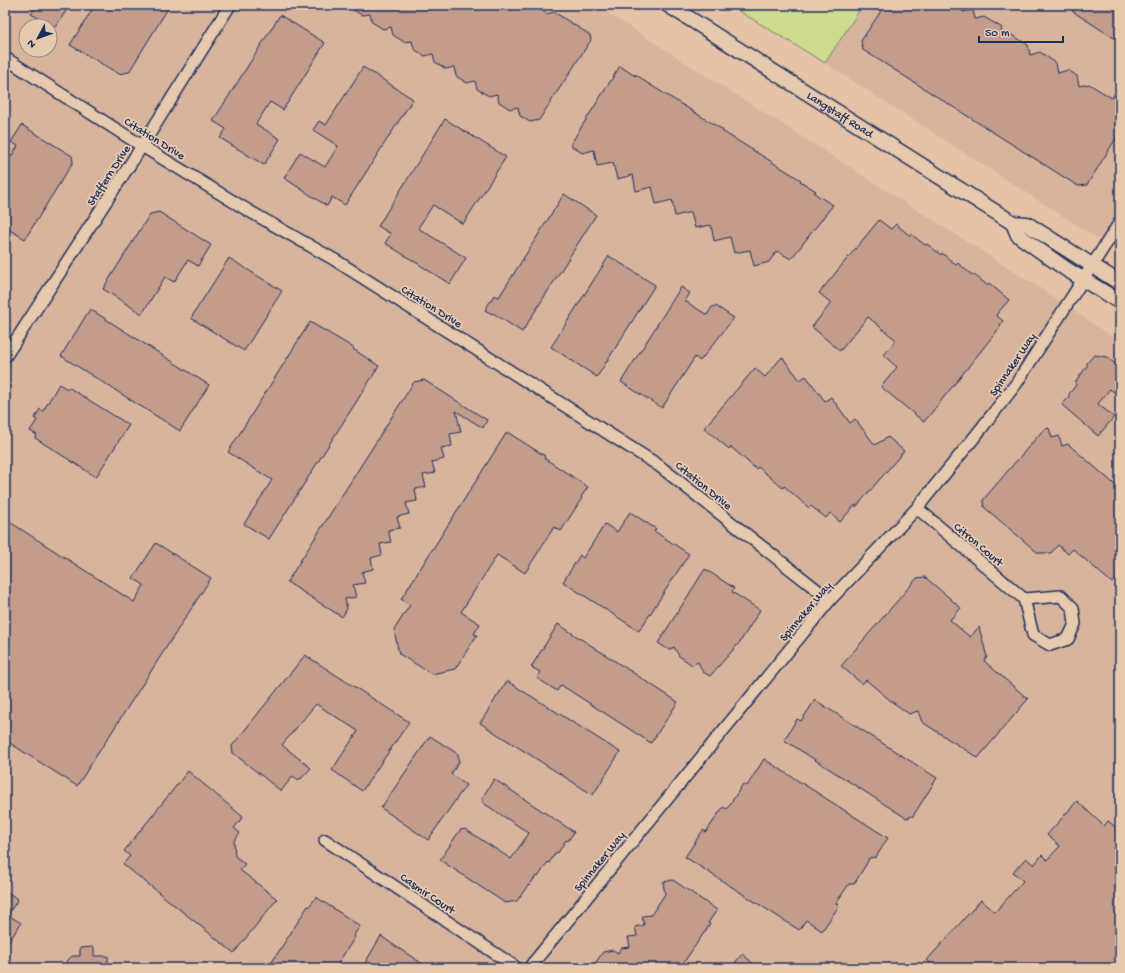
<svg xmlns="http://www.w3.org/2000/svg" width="1125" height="973" viewBox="0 0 1125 973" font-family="'Gochi Hand',sans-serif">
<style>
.built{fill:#d8b49d;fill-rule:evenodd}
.green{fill:#cedb8f;stroke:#748576}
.building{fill:#c39c8c;stroke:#1b2f5e}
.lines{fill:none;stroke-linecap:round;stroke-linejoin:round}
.minor-casing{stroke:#1b2f5e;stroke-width:14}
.major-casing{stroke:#1b2f5e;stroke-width:17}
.minor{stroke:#e7caae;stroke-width:11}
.major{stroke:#e7caae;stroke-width:14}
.labels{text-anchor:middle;stroke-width:3.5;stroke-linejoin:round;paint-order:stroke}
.street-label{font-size:12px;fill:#1b2f5e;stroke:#e7caae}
</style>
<rect width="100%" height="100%" fill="#e6c2a6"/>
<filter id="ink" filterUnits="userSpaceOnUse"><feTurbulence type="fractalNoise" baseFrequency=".025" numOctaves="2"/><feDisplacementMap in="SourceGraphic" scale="8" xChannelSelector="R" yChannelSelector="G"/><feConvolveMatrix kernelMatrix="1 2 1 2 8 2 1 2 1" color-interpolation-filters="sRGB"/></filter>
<g filter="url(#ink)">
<path class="built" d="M5 5H595L1046 292 1120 342V968H5ZM26 26H50V50H26Z
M863 5H1120V253L825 63Z"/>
<path class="green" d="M729 5H863L825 63Z"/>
<path class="building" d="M37 5H70L56 26H41L40 19 31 14Z
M95 5H170L129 72 119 74 70 45Z
M345 5H533L547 14 554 12 590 35 591 40 539 120 530 122 520 116 518 107 510 109 499 102 497 94 489 96 477 89 475 81 467 83 456 76 454 67 446 69 435 62 433 54 425 56 414 49 412 41 404 42 393 35 391 27 383 29 372 22 370 14 362 15Z
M885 5H961L963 12 973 10 975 19 984 17 1001 27 1003 37 1012 35 1028 45 1030 55 1040 52 1056 63 1058 73 1068 70 1077 76 1079 86 1089 84 1112 98 1120 84V132L1087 185 1078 186 863 50 861 41Z
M1076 5H1120V42L1072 11Z
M280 15 325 43 283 110 270 102 256 124 280 139 264 165 220 138 226 129 213 121Z
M620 66 635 76V74L644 80V81L723 130 722 131 801 180 800 181 816 191 814 192 818 196 833 205 791 259 777 251 769 262 754 266 750 250 734 253 730 237 714 241 711 225 695 228 691 212 675 216 672 200 656 204 652 187 636 191 633 175 617 179 613 163 597 166 594 150 582 153 570 145Z
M363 67 413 99 345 205 332 197 327 206 284 178 300 152 325 167 338 146 313 130 319 121 326 125Z
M445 119 506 157 463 224 433 205 418 228 466 258 450 284 385 243 391 234 378 226Z
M22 125 72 156 73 162 25 239 5 227V166L18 146 11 142Z
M564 194 596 215 522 332 493 313 492 314 485 310 494 295 499 297Z
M159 212 211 245 198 266 188 260 174 282 165 277 142 314 103 289 150 214Z
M879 220 891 229 896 224 910 236 911 234 925 245 927 244 941 255 942 253 956 265 958 263 972 275 973 274 987 285 989 283 1009 300 996 315 1003 321 1000 325 1001 326 924 422 881 387 897 367 883 355 896 340 868 317 840 351 812 327 831 303 819 293Z
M609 256 655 285 597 377 551 347Z
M229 258 282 291 244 351 191 318Z
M681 287 690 293 685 301 707 315 712 307 716 306 734 318 700 361 695 357 662 408 621 382Z
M90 309 209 385 180 431 61 356Z
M310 322 354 348 353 349 379 366 269 539 244 524 272 480 228 452Z
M1094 355 1107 357 1120 368V397L1110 389 1098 404 1114 417 1098 436 1062 405 1069 397V394L1076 385 1075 383 1087 366V363Z
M782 357 800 380 806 376 825 401 831 397 850 423 855 419 875 445 888 437 904 451 856 507 855 505 840 522 830 513 826 518 811 506 809 508 784 486 783 488 758 467 756 469 731 447 729 449 704 428 755 368 765 377Z
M424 380 487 420 483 428 456 411 461 432 450 434 452 446 441 448 444 459 432 462 435 473 423 475 426 487 415 489 417 501 406 503 409 514 397 517 400 528 388 530 391 542 380 544 382 555 371 558 373 569 362 572 365 583 353 585 356 597 345 599 347 609 342 617 287 582 414 382Z
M59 384 67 389 68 387 129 425 96 477 35 438 37 435 30 431 37 420 35 418 40 409 43 411Z
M1049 428 1052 438 1059 436 1062 446 1068 444 1120 489V568L1117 569 1119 575 1112 583 1073 549 1068 554 1058 545 1051 553H1038L984 507 983 500 1043 430Z
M507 432 545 456 544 458 588 487 581 497 582 498 561 531 554 527 525 573 497 555 461 612 480 624 474 634 477 635 455 669 432 674 399 654 394 630 410 605 401 599Z
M630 512 656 529 654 531 689 554 639 631 563 582 580 555 583 558 605 524 617 532Z
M5 519 134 602 144 585 133 578 156 543 211 578 77 786 5 740Z
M705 569 734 588 732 592 760 610 740 642 710 676 703 672 698 662 692 665 679 656 674 647 669 650 658 643Z
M925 577 961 608 950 620 970 637 979 627 987 657 984 661 1028 699 978 758 922 722 918 711 909 714 891 701 866 680 862 684 841 666 917 578Z
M558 624 678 702 651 743 561 685 557 691 537 678 540 672 531 667Z
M305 655 409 722 362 791 332 770 358 731 316 704 282 745 311 768 301 779 300 778 298 780 293 776 281 791 233 753 232 746Z
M507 681 620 752 593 795 480 723Z
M815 700 937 778 913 816 906 818 784 740 797 719 801 721Z
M430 736 458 754 459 762 451 774 466 785 428 840 381 808Z
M764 759 888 838 876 857 869 858 867 863 854 884H849L836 903 839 906 822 931 806 920 799 930 685 857 703 830 706 832 723 807 727 809 743 784 747 786Z
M188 771 243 817 234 828 240 833 234 841 235 856 245 864 240 870 277 899 234 953 123 864 130 856 124 851Z
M494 779 574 832 568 841 566 840 558 853 556 852 549 863 548 862 538 877 536 876 529 886 528 885 517 901 505 903 440 860 460 830 465 829 511 859 529 833 483 803 482 798Z
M1077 801 1104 826 1108 821 1120 831V968H936L927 960 981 900 995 912 1023 881 1013 872 1026 858 1034 865 1042 855 1047 860 1060 846 1047 835Z
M673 880 717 910 708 923 710 924 680 968H592L603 952 613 950 618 953 621 948 630 947 628 937 637 936 635 927 644 925 642 916 651 915 665 894 663 882Z
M5 891 18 899 8 915 21 923 5 948Z
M316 897 360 926 354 935 355 937 335 968H275L270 965 308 906 309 907Z
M381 936 395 946 429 968H362Z
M94 947V956H108V968H67L66 962 72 956H80V948Z
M742 954 759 968H731Z"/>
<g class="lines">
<g class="minor-casing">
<path id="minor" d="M5 58 142 146 249 211 335 260 658 465 830 600
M5 357 142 146 230 5
M917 508 1024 599 1033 635 1050 645 1068 639 1075 624 1073 608 1061 596 1024 599
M325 840 517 968
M529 968 830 600 917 508 977 434 1016 384 1120 222"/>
</g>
<g class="major-casing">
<g id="major">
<path id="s1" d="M668 5 1013 223 1027 224 1120 283"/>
<path d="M1013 223 1018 235 1066 269 1120 302"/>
</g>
</g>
<use href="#minor" class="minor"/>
<use href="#major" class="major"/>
</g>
</g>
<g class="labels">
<g class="street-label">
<text dy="4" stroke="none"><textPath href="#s1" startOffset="204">Langstaff Road</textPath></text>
<text transform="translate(155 138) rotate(32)" y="4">Citation Drive</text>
<text transform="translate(108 175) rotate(-57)" y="4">Staffern Drive</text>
<text transform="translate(432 306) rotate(32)" y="4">Citation Drive</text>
<text transform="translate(1012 364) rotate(-56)" y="4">Spinnaker Way</text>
<text transform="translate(704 485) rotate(39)" y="4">Citation Drive</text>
<text transform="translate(979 544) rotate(40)" y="4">Citron Court</text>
<text transform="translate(805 611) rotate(-50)" y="4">Spinnaker Way</text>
<text transform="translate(599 861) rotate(-51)" y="4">Spinnaker Way</text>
<text transform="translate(428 893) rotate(34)" y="4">Casmir Court</text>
</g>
</g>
<rect width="1125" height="973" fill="none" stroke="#e7caae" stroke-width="20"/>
<rect x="10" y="10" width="1105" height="953" fill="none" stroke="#1b2f5e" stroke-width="1.5" filter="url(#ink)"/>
<g transform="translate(38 38) rotate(229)"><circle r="19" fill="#e7caae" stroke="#958c8e"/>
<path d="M0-3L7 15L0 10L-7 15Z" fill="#1b2f5e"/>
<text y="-6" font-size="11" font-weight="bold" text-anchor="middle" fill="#1b2f5e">N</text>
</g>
<path d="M979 36v6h84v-6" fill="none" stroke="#1b2f5e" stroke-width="2"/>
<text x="985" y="36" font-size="12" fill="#1b2f5e" stroke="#e7caae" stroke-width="3" paint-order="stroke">50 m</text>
</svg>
